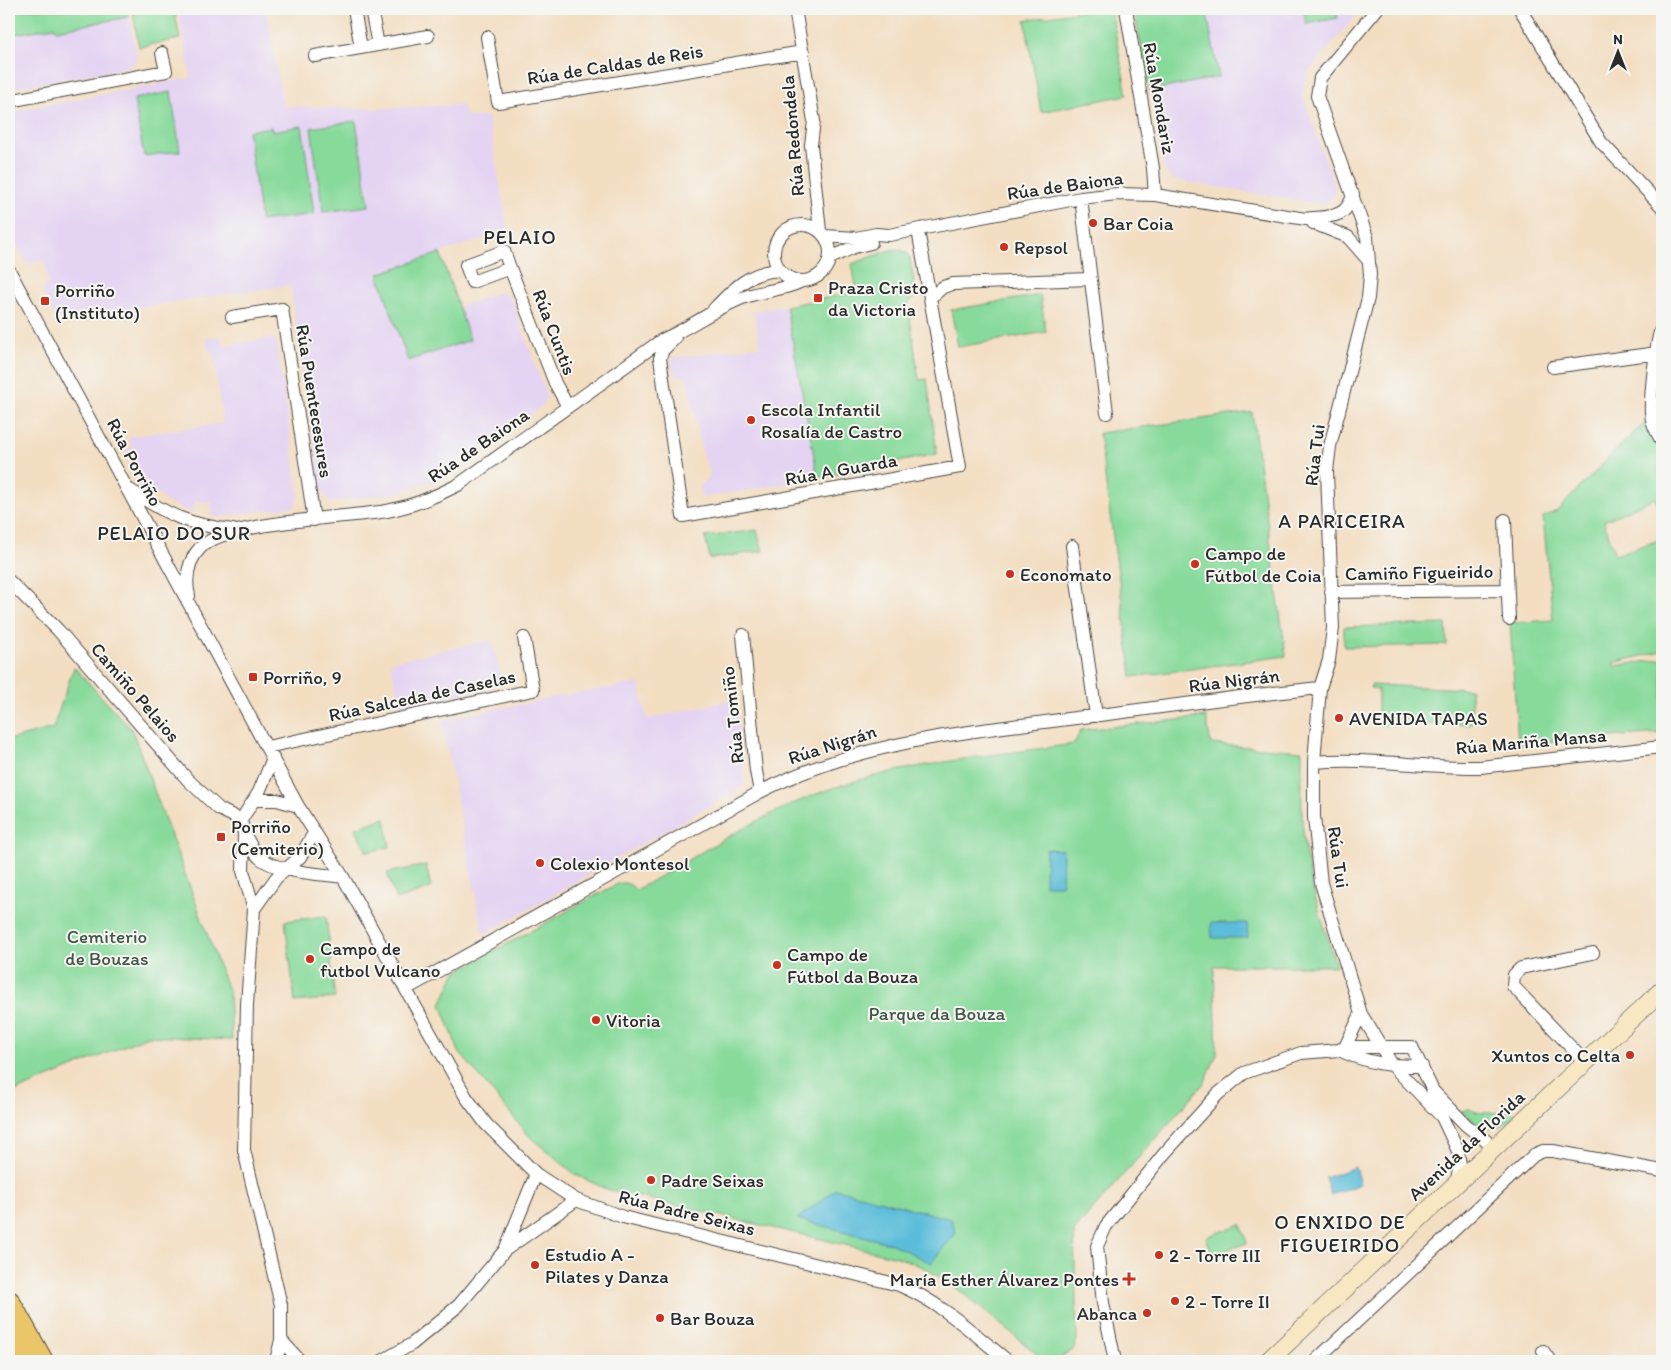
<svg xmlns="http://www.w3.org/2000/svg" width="1671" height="1370" viewBox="0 0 1671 1370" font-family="Itim,sans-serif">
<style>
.built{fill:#e4d3f2}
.green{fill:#88da9b;stroke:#5a8263}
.water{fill:#5cbdda;stroke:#447482}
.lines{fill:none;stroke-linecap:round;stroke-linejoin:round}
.street-casing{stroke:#494642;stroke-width:14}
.secondary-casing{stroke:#494642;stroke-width:19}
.highway-casing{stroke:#494642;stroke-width:24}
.street{stroke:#fff;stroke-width:12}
.secondary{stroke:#f7e8c3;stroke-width:18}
.highway{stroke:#ebc669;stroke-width:22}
.poi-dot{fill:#c8321e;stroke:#f6f6f2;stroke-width:2}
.labels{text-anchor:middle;stroke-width:4;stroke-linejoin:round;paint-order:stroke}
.street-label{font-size:19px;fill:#2b2b2b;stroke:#f6f6f2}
.poi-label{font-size:19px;fill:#2b2b2b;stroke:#f6f6f2;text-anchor:start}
.park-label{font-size:19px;fill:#425747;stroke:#f6f6f2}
.neighbourhood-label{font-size:20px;letter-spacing:1px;fill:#2b2b2b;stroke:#f6f6f2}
</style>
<rect width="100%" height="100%" fill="#f6f6f2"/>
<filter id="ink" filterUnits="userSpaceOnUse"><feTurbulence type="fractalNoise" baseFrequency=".02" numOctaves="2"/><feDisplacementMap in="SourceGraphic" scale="10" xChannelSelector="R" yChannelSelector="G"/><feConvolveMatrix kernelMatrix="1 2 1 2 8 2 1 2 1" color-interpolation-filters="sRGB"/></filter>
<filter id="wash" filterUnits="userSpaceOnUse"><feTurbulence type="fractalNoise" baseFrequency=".0096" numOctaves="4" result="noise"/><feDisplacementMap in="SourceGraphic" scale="20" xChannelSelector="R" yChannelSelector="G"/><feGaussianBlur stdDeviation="1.12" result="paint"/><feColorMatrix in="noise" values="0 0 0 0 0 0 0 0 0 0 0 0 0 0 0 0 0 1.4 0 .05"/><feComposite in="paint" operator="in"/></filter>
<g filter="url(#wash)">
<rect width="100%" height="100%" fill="#f3dec2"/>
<path class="built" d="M9 9H136L128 10 137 56 135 62 125 68 9 89Z
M178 9H266L283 106 359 109 463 105V111L468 117H488L508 231 440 253 445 277 458 307 500 292 510 296 547 397 541 407 461 464 432 481 395 493 330 502 321 491 290 285 56 319 42 294 45 285 49 283 44 261 27 264 9 230V112L191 78Z
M1206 9H1362L1308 72 1302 93 1335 187 1334 196 1329 202 1322 204 1173 180 1167 173 1164 167 1150 91 1219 77Z
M786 306 818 478 702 498 700 486 710 476 707 463 704 461 687 378 673 373 671 358 760 346 754 311Z
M221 336 223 346 271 338 276 340 299 495 294 507 217 517H211L212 503 195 501 193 514 169 503 151 488 125 449 132 448 128 437 223 423 213 352H208L206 338Z
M492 640 501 676 499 683 493 687 401 707 390 662Z
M639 683 647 719 736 699 744 786 483 935 442 720 560 696Z"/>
<path class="green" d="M9 9H133L128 10 129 17 56 30 55 27 9 35Z
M157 9H174L180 39 139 47 133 13Z
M1093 9 1111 10 1127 95 1041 112 1025 20Z
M1134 9H1206L1219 77 1150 91Z
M1304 9H1336L1338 18 1306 24Z
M171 92 180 151 144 156 134 99Z
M356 121 369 206 323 212 311 128Z
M302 126 314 214 261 221 248 131 271 127 272 131Z
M899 249 907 253 910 258 916 295 908 304 919 380 927 379 937 454 818 478 786 306 857 292 852 264 890 250Z
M440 253 470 340 408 361 378 274Z
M1040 295 1046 332 958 347 951 310Z
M1252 412 1286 656 1132 677 1099 433Z
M1648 421 1662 449V517L1655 498 1604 521 1615 555 1662 539V651L1613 663 1614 666 1662 659V733L1518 744 1510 623 1553 620 1543 517 1557 511 1629 437Z
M757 530 763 551 710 559 705 537Z
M1446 624 1447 645 1344 647V627Z
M74 667 132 730 229 993 232 1040 148 1036 9 1094V740L53 728Z
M1371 685 1471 689 1472 724 1378 725V689L1370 688Z
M1206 717 1211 744 1302 751C1302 786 1300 821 1306 855 1312 893 1325 929 1336 966H1214L1217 1054 1205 1082 1074 1231 1077 1339 1074 1349 1056 1361 1044 1360 949 1282 923 1267 897 1257 606 1189 576 1175 530 1137 459 1052 441 1004 456 972 615 885C624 881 629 883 636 890 702 853 769 808 842 785 917 762 996 755 1074 744L1081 730Z
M385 818 390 847 367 852 355 828Z
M426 865 431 888 396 900 387 873Z
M326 916 335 998 295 1002 285 921Z
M1469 1109C1484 1117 1496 1110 1511 1112L1516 1115C1493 1136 1483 1130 1461 1111Z
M1241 1224 1247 1243 1212 1255 1206 1237Z"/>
<path class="water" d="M1046 849 1063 850 1062 885H1045Z
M1211 923H1247L1248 938H1212Z
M1355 1167 1360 1184 1331 1195 1325 1178Z
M836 1189 951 1219 956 1233 931 1263 892 1244 797 1219Z"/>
</g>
<g filter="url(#ink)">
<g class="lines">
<g class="street-casing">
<path id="street" d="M354 9 361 48
M371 9 378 45
M795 9 814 121 811 145 820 231
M1126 9 1153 168 1155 195
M1377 9 1320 78 1317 96 1367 237 1370 275 1368 298 1330 446 1327 471 1333 628 1329 660 1320 688 1314 762V817L1321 883 1361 1014 1393 1066 1442 1117 1458 1151 1460 1166 1456 1183
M1520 9 1601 142 1662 207
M487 37 498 102 803 52
M315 56 428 36
M9 101 166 71 162 53
M1081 198 1107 413
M1313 223 1348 237 1368 260
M774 253a28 28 0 1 1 56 0a28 28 0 1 1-56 0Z
M825 236 856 238 876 234 889 235 1081 198 1117 194 1155 195 1306 219C1327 216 1347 220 1353 194
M830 258 854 247 871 243
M510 268 472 282 466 265 504 251 510 268 555 383 568 407
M9 270 298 806 343 877 466 1097 486 1124 536 1174 576 1200 623 1217 899 1285C940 1302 973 1333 1008 1361
M930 298 943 287 953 284 1089 279
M714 309C732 290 752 269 780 271
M232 317 282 309 314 520
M1662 327C1656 337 1650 399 1651 412 1651 423 1657 432 1662 442
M675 338 663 350 660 358 683 516 960 467 918 230
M1553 367 1657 353
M130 490C168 515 188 525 233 530
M1505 520 1509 619
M1072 546 1096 716
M9 581 58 630 188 780 219 809 241 820
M1331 592 1508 590
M189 596C185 578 188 560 201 547 228 521 347 518 387 511 413 506 435 497 458 485L662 340C692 327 717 306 748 296 766 290 784 290 800 282
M743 635 756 771 760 792
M267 747 533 690 524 638
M273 758 259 792 241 820 244 834 243 871 254 909 247 1004 244 1150 281 1305V1340L276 1361
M1314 762C1369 757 1424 768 1480 767L1662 747
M255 800H277L298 806
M244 834C249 841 253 852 259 857 275 872 321 874 343 877
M254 909 276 878 300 857 314 833
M406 989 760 792C859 741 968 732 1076 718 1157 708 1238 696 1320 688
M1345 1047 1361 1014
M1339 1050C1369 1064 1390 1066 1422 1066
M1585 1062 1513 986 1514 975 1521 968 1593 953
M505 1250 536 1174
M281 1340 300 1361
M1543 1351 1550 1361
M382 1361 412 1344 459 1305 505 1250 576 1200
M1115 1361 1103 1303 1097 1246 1106 1226 1164 1154 1218 1094 1244 1073 1301 1053 1339 1050 1345 1047H1412L1433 1091 1466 1125 1495 1148
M1315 1361 1534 1155 1543 1151H1553L1662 1171"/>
</g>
<g class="secondary-casing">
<path id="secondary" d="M1268 1361 1662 990"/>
</g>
<g class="highway-casing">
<path id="highway" d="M9 1302 42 1361
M9 1335 24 1361"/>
</g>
<use href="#street" class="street"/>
<use href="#secondary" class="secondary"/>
<use href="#highway" class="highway"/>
</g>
</g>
<g class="poi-dot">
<circle cx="1093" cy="223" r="5"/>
<circle cx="1004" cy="247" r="5"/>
<rect x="813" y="293" width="10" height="10" rx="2.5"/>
<rect x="40" y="296" width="10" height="10" rx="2.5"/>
<circle cx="751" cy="420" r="5"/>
<circle cx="1195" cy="564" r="5"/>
<circle cx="1010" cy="574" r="5"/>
<rect x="248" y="672" width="10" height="10" rx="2.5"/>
<circle cx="1339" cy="718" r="5"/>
<rect x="216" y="832" width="10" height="10" rx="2.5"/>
<circle cx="540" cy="863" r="5"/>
<circle cx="310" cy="959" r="5"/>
<circle cx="777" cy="965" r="5"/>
<circle cx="596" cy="1020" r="5"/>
<circle cx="1630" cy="1055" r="5"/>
<circle cx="651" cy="1180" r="5"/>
<circle cx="1159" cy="1255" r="5"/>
<circle cx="535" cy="1265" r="5"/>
<path d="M1126.5 1271.5h5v5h5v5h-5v5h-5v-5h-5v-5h5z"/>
<circle cx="1175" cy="1301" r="5"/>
<circle cx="1147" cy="1313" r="5"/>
<circle cx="660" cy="1318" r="5"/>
</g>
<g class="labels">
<g class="street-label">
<text transform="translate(615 64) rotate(-9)" y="7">Rúa de Caldas de Reis</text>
<text transform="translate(1160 98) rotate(80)" y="7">Rúa Mondariz</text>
<text transform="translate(792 136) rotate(-95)" y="7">Rúa Redondela</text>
<text transform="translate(1065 185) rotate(-8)" y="7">Rúa de Baiona</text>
<text transform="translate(555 332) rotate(69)" y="7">Rúa Cuntis</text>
<text transform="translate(315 401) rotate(81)" y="7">Rúa Puentecesures</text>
<text transform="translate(478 445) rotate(-34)" y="7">Rúa de Baiona</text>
<text transform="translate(1314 455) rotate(-83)" y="7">Rúa Tui</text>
<text transform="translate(135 462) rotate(62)" y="7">Rúa Porriño</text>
<text transform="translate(841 469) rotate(-10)" y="7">Rúa A Guarda</text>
<text transform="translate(1419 572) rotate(-1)" y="7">Camiño Figueirido</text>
<text transform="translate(1234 680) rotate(-7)" y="7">Rúa Nigrán</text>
<text transform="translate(136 692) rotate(49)" y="7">Camiño Pelaios</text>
<text transform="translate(422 695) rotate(-12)" y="7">Rúa Salceda de Caselas</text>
<text transform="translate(732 715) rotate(-96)" y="7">Rúa Tomiño</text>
<text transform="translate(1531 741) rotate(-5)" y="7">Rúa Mariña Mansa</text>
<text transform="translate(832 744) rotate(-18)" y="7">Rúa Nigrán</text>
<text transform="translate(1339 857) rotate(82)" y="7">Rúa Tui</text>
<text transform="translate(1466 1145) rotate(-43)" y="7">Avenida da Florida</text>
<text transform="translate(687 1212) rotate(14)" y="7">Rúa Padre Seixas</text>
</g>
<g class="poi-label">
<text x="1103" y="230">Bar Coia</text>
<text x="1014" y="254">Repsol</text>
<text x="828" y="294">Praza Cristo<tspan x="828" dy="22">da Victoria</tspan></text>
<text x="55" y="297">Porriño<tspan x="55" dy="22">(Instituto)</tspan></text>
<text x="761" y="416">Escola Infantil<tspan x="761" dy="22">Rosalía de Castro</tspan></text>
<text x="1205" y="560">Campo de<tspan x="1205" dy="22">Fútbol de Coia</tspan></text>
<text x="1020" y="581">Economato</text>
<text x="263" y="684">Porriño, 9</text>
<text x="1349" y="725">AVENIDA TAPAS</text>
<text x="231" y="833">Porriño<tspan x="231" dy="22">(Cemiterio)</tspan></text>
<text x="550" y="870">Colexio Montesol</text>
<text x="320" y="955">Campo de<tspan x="320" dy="22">futbol Vulcano</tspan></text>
<text x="787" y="961">Campo de<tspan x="787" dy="22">Fútbol da Bouza</tspan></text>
<text x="606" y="1027">Vitoria</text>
<text x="1620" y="1062" text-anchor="end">Xuntos co Celta</text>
<text x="661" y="1187">Padre Seixas</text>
<text x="545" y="1261">Estudio A -<tspan x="545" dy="22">Pilates y Danza</tspan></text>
<text x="1169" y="1262">2 - Torre III</text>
<text x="1119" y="1286" text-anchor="end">María Esther Álvarez Pontes</text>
<text x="1185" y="1308">2 - Torre II</text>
<text x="1137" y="1320" text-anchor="end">Abanca</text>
<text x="670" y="1325">Bar Bouza</text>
</g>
<g class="park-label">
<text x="107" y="943">Cemiterio<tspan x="107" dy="22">de Bouzas</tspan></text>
<text x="937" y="1020">Parque da Bouza</text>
</g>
<g class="neighbourhood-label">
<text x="520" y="244">PELAIO</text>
<text x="1342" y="528">A PARICEIRA</text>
<text x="174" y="540">PELAIO DO SUR</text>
<text x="1340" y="1229">O ENXIDO DE<tspan x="1340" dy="23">FIGUEIRIDO</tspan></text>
</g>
</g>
<rect width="1671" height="1370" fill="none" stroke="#f6f6f2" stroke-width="30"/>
<g transform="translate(1618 52)" stroke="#f6f6f2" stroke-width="4" paint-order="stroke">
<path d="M0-4L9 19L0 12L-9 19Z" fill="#2b2b2b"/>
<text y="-8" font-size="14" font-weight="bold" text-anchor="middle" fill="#2b2b2b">N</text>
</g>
</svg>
